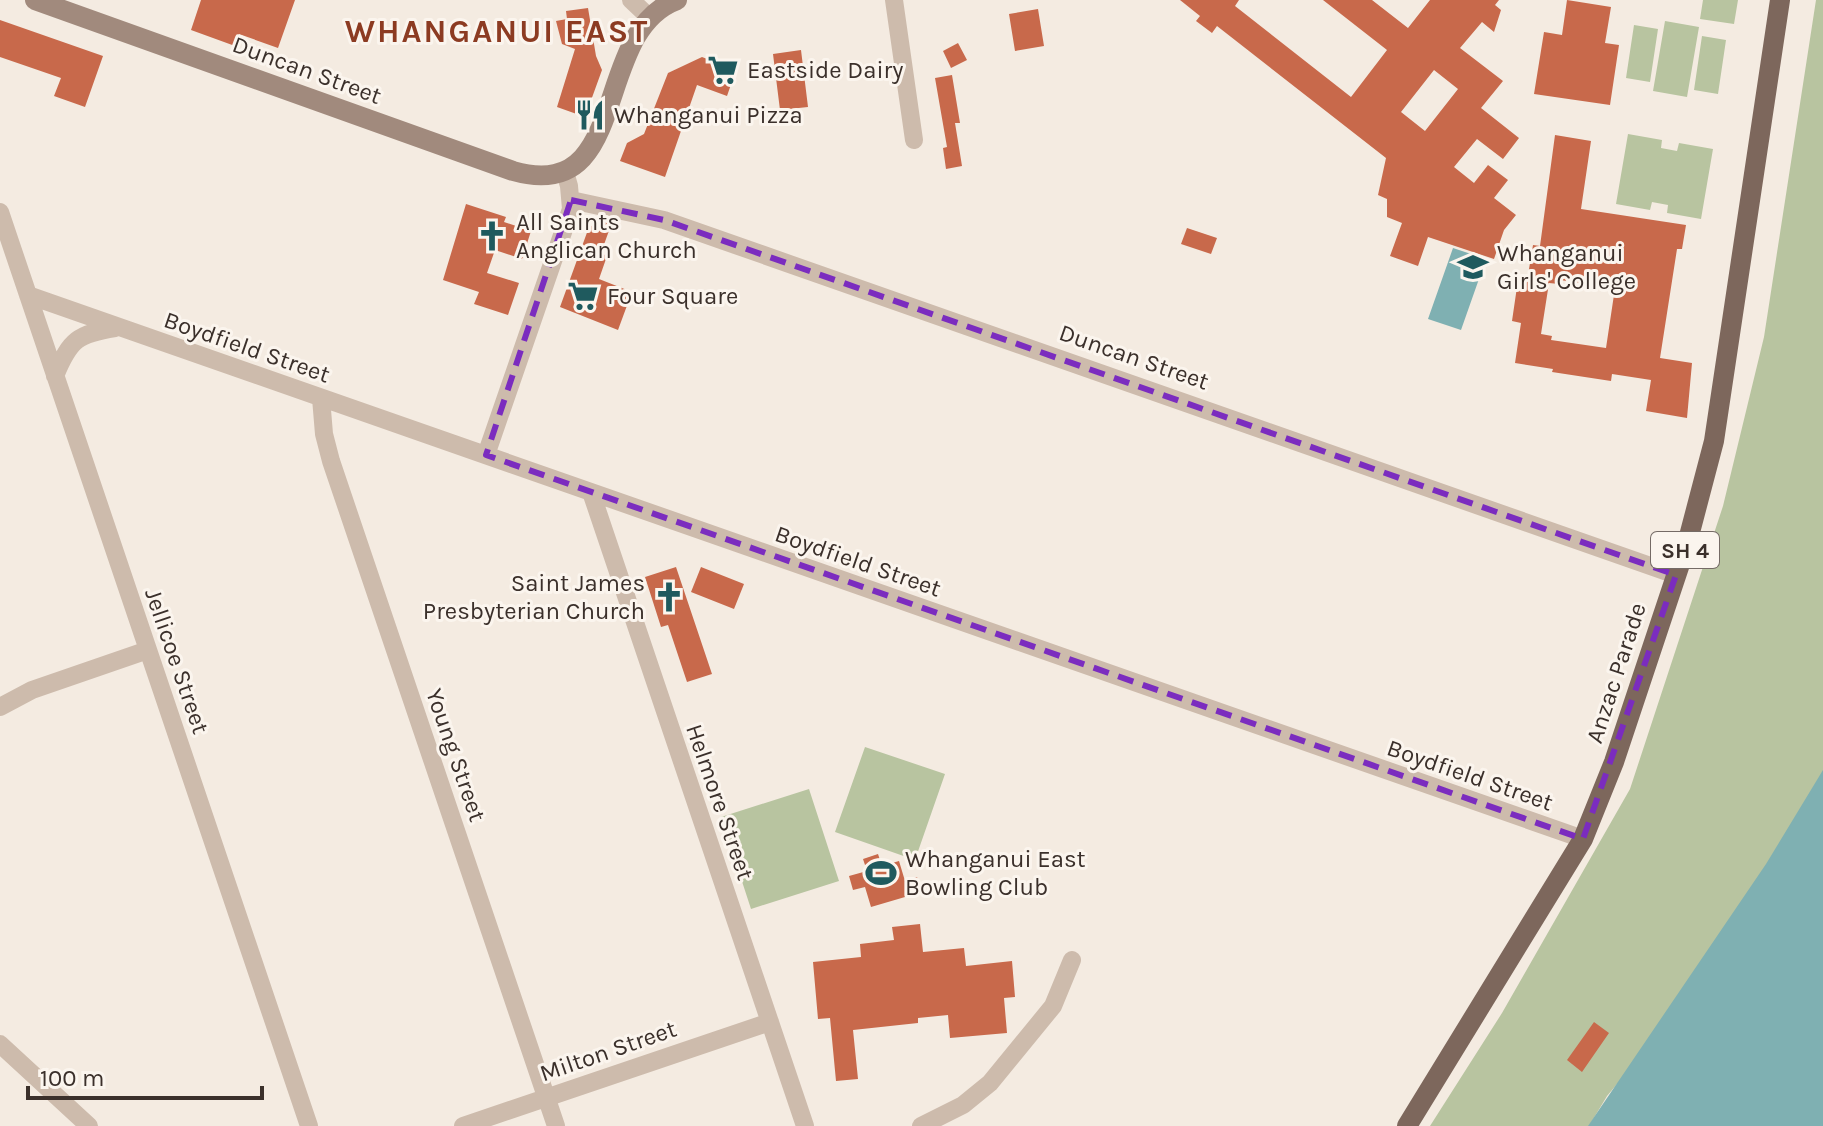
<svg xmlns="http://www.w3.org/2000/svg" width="1823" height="1126" viewBox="0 0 1823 1126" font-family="Karla,sans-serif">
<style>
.green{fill:#b8c4a0}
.water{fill:#7fb0b2}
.building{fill:#c8694b;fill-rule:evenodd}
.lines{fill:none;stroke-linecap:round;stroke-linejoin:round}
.minor{stroke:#cdbbac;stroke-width:18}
.secondary{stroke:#a18a7d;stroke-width:20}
.primary{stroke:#7d675c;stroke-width:20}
.marked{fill:none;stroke:#7b2cbf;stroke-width:6;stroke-dasharray:16 10;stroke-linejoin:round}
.labels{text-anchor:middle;stroke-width:6;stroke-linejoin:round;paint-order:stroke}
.shield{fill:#fbf5ee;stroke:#756b66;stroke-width:2}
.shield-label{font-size:22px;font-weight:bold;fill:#3b302b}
.street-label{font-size:24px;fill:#3b302b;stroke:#fbf5ee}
.poi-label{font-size:24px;fill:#3b302b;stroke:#fbf5ee;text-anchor:start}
.district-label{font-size:32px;font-weight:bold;letter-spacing:2px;fill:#8c3b22;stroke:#fbf5ee}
</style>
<rect width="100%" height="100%" fill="#f4ebe1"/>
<path class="green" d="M1703 0H1738L1734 24 1700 19Z
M1816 0H1823V794L1729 950 1607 1096 1589 1126H1430L1502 1013 1630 789 1723 506 1764 337Z
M1665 21 1699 27 1687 97 1653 91Z
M1634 25 1658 29 1650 82 1626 78Z
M1702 36 1726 40 1718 94 1694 90Z
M1628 134 1662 140 1661 148 1677 151 1679 143 1713 149 1701 219 1667 213 1668 205 1652 202 1650 210 1616 204Z
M865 747 945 774 915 860 835 832Z
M809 789 839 881 751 909 721 817Z"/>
<path class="water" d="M1453 248 1486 259 1461 330 1428 319Z
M1823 770V1126H1588L1766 864Z"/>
<path class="building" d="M201 0H295L278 48 239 34 235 46 191 30Z
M1180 0H1239L1235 6 1351 97 1387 50 1323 0H1372L1408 28 1430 0H1499L1495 5 1501 10 1494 32 1482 22 1460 48 1503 81 1481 108 1519 138 1503 159 1477 139 1454 167 1474 183 1488 165 1508 180 1494 198 1516 215 1504 230 1494 259 1428 237 1418 266 1390 256 1402 223 1387 217V199L1378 195 1386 158 1217 26 1212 33 1196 21 1200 16ZM1434 70 1458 89 1425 131 1401 112Z
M1567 0 1611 7 1605 43 1619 45 1610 105 1534 94 1544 32 1562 35Z
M588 8 596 56 602 70 585 117 557 107 575 49 562 44 556 21 567 19 566 11Z
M1038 9 1044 46 1015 51 1009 14Z
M0 20 103 56 85 107 54 96 61 78 0 57Z
M958 43 967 60 951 68 943 51Z
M801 50 808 107 780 110 773 54Z
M702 57 736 70 727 96 697 85 665 177 620 161 627 143 644 134 668 73Z
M952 75 960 123H955L962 166 946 169 943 148 947 147 935 78Z
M1555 135 1591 141 1581 209 1686 225 1682 249H1677L1660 358 1692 363 1687 418 1646 411 1651 380 1612 374 1611 381 1552 372 1553 369 1515 363 1521 323 1512 321 1518 280 1527 281 1533 245 1540 246ZM1560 280 1615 288 1606 348 1551 340 1552 336 1541 334 1549 283 1559 284Z
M466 204 506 217 504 222 531 231 522 259 495 250 487 273 519 283 508 315 474 304 479 292 443 280Z
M603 221 611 225 601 253 607 256 599 279 632 292 618 330 560 307 589 227Z
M1187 228 1217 238 1211 254 1181 244Z
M676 567 712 674 687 682 668 625 661 627 645 577Z
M701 567 744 584 734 609 691 592Z
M878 854 882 866 899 861 905 881 917 877 922 892 871 907 865 887 853 890 849 876 867 871 863 859Z
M920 924 923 952 964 948 966 966 1012 961 1015 997 1004 998 1007 1033 950 1038 948 1015 918 1018V1023L853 1030 858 1079 836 1081 830 1018 818 1019 813 962 861 957 860 944 894 940 892 927Z
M1594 1022 1609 1033 1582 1072 1567 1060Z"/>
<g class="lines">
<path class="minor" d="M631 0 649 17
M894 0 914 140
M571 200 664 220 1676 575
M0 212 309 1126
M28 295 1583 839
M55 376C70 339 78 334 115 328
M321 398 324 434 331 461 556 1126
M486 455 571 209 569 186 565 172
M591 492 805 1126
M0 707 32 690 148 650
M0 1044 89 1126
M463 1126 770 1022
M921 1126 963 1105 990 1083 1053 1006 1072 960"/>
<path class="secondary" d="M35 0 513 171C633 205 590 32 677 0"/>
<path class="primary" d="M1407 1126 1583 839 1614 762 1688 540 1714 441 1780 0"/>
</g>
<path class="marked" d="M571 200 664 220 1676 575 1583 839 486 455Z"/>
<defs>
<g id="supermarket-bare" transform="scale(2.4)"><path d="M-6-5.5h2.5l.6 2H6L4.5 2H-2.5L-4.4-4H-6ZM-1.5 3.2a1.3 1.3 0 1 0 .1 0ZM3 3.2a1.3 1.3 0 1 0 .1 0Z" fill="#1f5a5e" stroke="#fbf5ee" stroke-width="2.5" paint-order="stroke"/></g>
<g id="restaurant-bare" transform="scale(2.4)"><path d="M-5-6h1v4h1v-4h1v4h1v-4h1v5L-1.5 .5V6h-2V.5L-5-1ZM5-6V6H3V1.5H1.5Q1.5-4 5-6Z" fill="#1f5a5e" stroke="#fbf5ee" stroke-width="2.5" paint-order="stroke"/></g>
<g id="church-bare" transform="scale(2.4)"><path d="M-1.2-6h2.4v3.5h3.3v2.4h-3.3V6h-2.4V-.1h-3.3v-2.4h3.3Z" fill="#1f5a5e" stroke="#fbf5ee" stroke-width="2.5" paint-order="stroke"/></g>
<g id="school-bare" transform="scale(2.4)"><path d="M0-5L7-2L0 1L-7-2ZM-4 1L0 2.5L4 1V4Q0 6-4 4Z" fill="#1f5a5e" stroke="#fbf5ee" stroke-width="2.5" paint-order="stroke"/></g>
<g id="stadium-bare" transform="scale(2.4)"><path d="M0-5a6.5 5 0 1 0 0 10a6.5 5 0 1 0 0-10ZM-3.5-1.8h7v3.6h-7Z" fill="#1f5a5e" stroke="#fbf5ee" stroke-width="2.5" paint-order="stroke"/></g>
</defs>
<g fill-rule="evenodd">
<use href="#supermarket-bare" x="723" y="70"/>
<use href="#restaurant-bare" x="590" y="115"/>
<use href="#church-bare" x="492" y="236"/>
<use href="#school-bare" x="1473" y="267"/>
<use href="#supermarket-bare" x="583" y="296"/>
<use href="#church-bare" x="669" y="597"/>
<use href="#stadium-bare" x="881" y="873"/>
</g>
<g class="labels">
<rect class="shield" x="1651" y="532" width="68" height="36" rx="6"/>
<g class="shield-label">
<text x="1685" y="558">SH 4</text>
</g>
<g class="street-label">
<text transform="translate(307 70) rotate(20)" y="8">Duncan Street</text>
<text transform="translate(247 347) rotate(19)" y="8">Boydfield Street</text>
<text transform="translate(1134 357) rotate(19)" y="8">Duncan Street</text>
<text transform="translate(858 561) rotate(19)" y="8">Boydfield Street</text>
<text transform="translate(177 661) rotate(71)" y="8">Jellicoe Street</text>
<text transform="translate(1616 673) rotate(-72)" y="8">Anzac Parade</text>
<text transform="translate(456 755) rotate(71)" y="8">Young Street</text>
<text transform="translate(1470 775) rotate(19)" y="8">Boydfield Street</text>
<text transform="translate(720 802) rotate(71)" y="8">Helmore Street</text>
<text transform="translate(608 1051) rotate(-19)" y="8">Milton Street</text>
</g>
<g class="poi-label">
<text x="747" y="78">Eastside Dairy</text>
<text x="614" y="123">Whanganui Pizza</text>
<text x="516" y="230">All Saints<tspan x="516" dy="28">Anglican Church</tspan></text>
<text x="1497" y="261">Whanganui<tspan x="1497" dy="28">Girls' College</tspan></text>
<text x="607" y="304">Four Square</text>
<text x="645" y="591" text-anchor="end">Saint James<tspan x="645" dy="28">Presbyterian Church</tspan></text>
<text x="905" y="867">Whanganui East<tspan x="905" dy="28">Bowling Club</tspan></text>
</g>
<g class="district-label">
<text x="497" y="42">WHANGANUI EAST</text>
</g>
</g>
<path d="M28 1086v12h234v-12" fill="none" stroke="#3b302b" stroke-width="4"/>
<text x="40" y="1086" font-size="24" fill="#3b302b" stroke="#fbf5ee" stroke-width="6" paint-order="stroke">100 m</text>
</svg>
